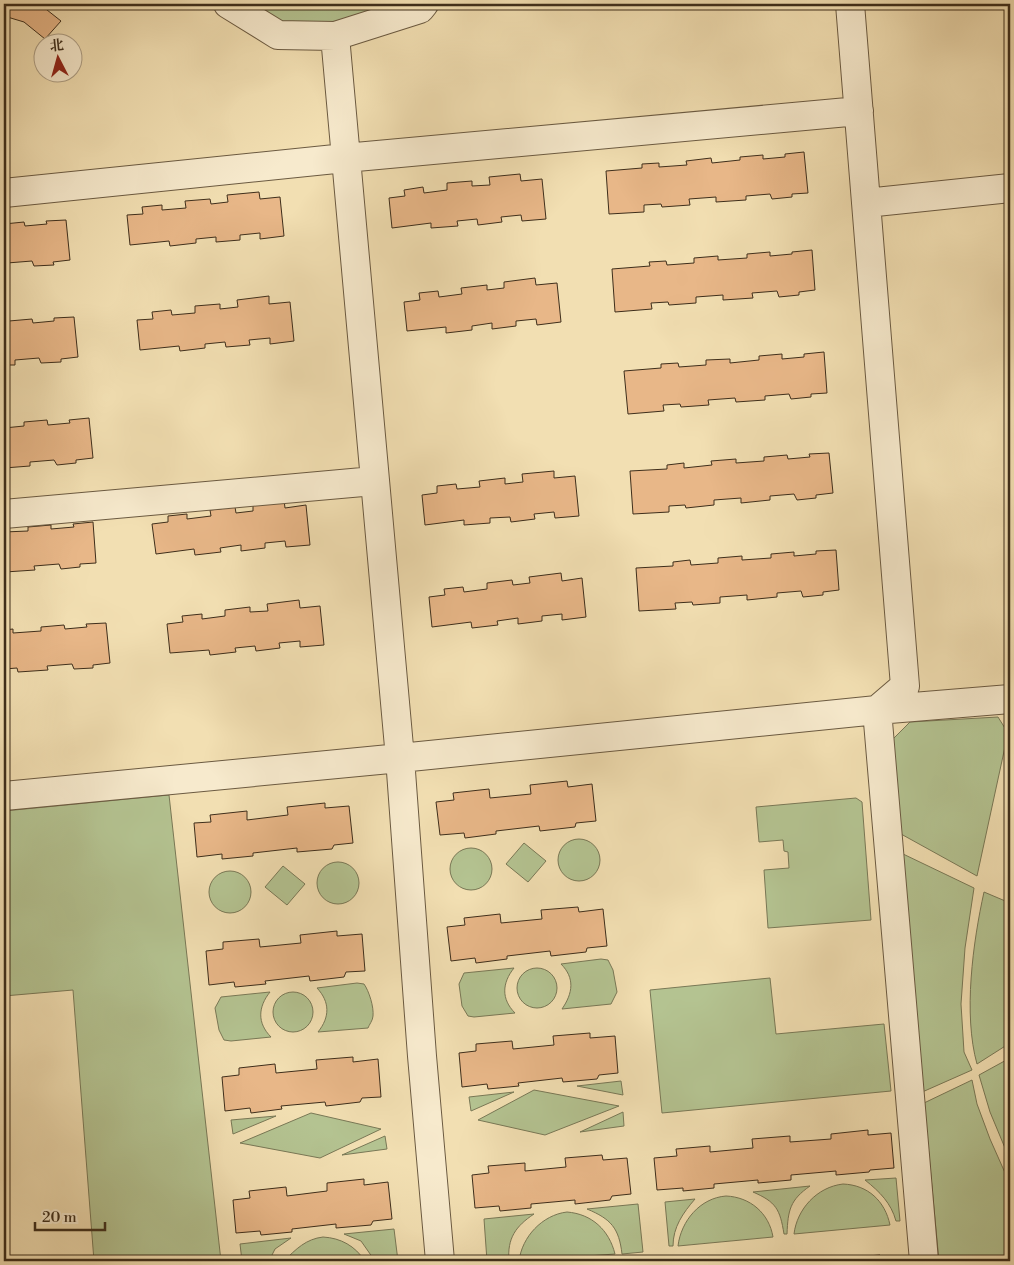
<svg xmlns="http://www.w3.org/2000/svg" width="1014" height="1265" viewBox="0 0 1014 1265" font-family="'Libre Bodoni','Noto Serif SC',serif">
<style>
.green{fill:#b4c391;stroke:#797856}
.building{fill:#e8b788;stroke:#3e2e1b}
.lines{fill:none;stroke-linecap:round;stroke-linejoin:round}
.minor-casing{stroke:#6b5a41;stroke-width:30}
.minor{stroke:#f7eacd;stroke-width:28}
</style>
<rect width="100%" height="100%" fill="#f2dfb2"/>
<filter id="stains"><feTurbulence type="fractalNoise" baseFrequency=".004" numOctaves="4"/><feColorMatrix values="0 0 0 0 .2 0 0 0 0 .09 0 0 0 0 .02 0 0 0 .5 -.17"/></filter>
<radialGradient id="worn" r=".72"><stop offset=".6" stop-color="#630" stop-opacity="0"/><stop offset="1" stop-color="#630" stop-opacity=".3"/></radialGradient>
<path class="green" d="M238 4H387L376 11 336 25 297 27Z
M998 717 1008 733 977 876 901 834 892 740 910 722Z
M169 795 221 1261H94L73 990 4 996V811Z
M856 798 862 802 871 920 768 928 764 870 789 868 788 852 784 851 783 840 759 842 756 807Z
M558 860a21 21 0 1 1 42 0a21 21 0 1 1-42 0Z
M524 843 546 861 528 882 506 864Z
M450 869a21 21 0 1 1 42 0a21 21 0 1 1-42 0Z
M901 853 974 888 965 948 961 1004 964 1052 972 1070 920 1093Z
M317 883a21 21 0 1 1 42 0a21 21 0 1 1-42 0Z
M283 866 305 884 287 905 265 887Z
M209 892a21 21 0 1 1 42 0a21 21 0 1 1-42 0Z
M984 892 1010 903V1043L977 1064C963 1014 973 942 984 892Z
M601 959 608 960 613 970 617 992 611 1004 562 1009C573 993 575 978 561 964Z
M514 968C502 983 501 999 515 1013L474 1017 468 1016 462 1006 459 984 464 973Z
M517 988a20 20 0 1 1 40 0a20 20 0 1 1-40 0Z
M770 978 776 1034 884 1024 891 1091 662 1113 650 990Z
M357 983 364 984C369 991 374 1007 373 1016 373 1020 369 1025 368 1028L318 1032C330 1017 330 1002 317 988Z
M270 992C258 1007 257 1023 271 1037L231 1041 224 1040 219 1030 215 1008 221 997Z
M273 1012a20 20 0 1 1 40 0a20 20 0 1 1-40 0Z
M1010 1058V1160L990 1112 979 1075Z
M972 1080 977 1104 990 1139 1010 1184V1261H939L924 1103Z
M621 1081 623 1095 577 1086Z
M534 1090 619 1106 545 1135 478 1120Z
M514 1092 471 1111 469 1097Z
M623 1112 624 1126 580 1132Z
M311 1113 381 1129 320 1158 240 1143Z
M276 1116 233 1134 231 1120Z
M385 1136 387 1149 342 1155Z
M896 1178 900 1221H896C891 1203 880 1192 865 1180Z
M843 1184C868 1185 885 1201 890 1225L794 1234C797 1209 817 1187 843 1184Z
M810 1186C790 1200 788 1210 787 1234H784C780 1209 776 1202 753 1192Z
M726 1196C750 1197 769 1213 773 1237L678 1246C681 1221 700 1198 726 1196Z
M695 1199C683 1213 673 1227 673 1246H669L665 1202Z
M638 1204 643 1252 622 1254C619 1228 611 1219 587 1209Z
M567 1212C592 1214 609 1230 615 1254L519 1261C522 1237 542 1215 567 1212Z
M534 1214C516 1226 507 1238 509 1261H487L484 1219Z
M394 1229 398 1261H375L361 1241 344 1234Z
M323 1237C341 1238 355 1246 365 1261H284C296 1249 306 1239 323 1237Z
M291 1238 275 1249 269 1261H242L240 1244Z"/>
<path class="building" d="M4 4H44L42 6 61 21 45 39 24 22 4 16Z
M804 152 808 193 792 194V197L772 199 770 194 746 196V200L716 202V197L689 199 690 205 662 207 661 204 644 205V212L609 214 606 171 642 168V164L659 163V167L687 165 686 161 711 158 712 163 740 160V157L763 155V159L785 157V154Z
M520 174 521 181 542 179 546 219 522 221 521 215 501 217 502 222 478 225 477 219 457 221 458 226 431 228V223L392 228 389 198 405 196 404 190 423 187 424 193 447 190V183L472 181V186L490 185 489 177Z
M259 192 260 199 280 197 284 236 260 239V233L240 235V240L216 242V237L196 239V243L170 246 169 241 130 245 127 215 143 214 142 207 162 205V210L186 208 185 201 210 199 211 204 228 202 227 195Z
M66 220 70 260 53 262 54 265 34 266 32 261 7 263 8 268H4V224L24 222 25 226 47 224 46 221Z
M812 250 815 290 799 292V295L779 297 777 291 752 293 753 298 723 300V295L696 297V303L669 305 668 302 651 303 652 309 615 312 612 269 650 266 649 262 666 261 667 265 694 263V258L718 256V260L747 258V254L770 252V256L792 254V252Z
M535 278 536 285 557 283 561 322 537 325 536 319 516 321V326L492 329V323L472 326V330L446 333V327L407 331 404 302 420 300 419 293 438 291 439 297 462 294 461 288 487 285V290L504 288V282Z
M269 296V304L290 302 294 341 270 344V338L249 340 250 345 226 347 225 342 205 344V348L180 351 179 346 140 350 137 320 153 319 152 312 171 310 172 315 195 313V306L220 304V309L238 307 237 300Z
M74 317 78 357 61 359V362L41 363 39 358 15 360V365H4V325H9V321L32 319 33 323 54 321V318Z
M824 352 827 393 811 394V397L791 399 789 394 765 396V400L736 402 735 398 708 400 709 405 681 407 680 404 663 405 664 411 628 414 624 371 661 368V364L678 363 679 367 706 365V360L730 359V363L759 360V356L782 354V359L804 357V354Z
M89 418 93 458 76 460V463L57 465 54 460 30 462V466L4 468V428L24 426V422L47 420 48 425 70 423 69 420Z
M829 453 833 493 816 495V498L797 500 794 494 770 496V500L741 503V498L714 500V505L686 508 685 505 669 506V512L633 514 630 471 667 469V465L684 463V468L712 465 711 461 736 459V463L764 461V457L787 455 788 459 810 457 809 454Z
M554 471V478L575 476 579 516 555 518 554 512 534 514 535 519 511 522 510 517 490 518V523L464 525V520L425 525 422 495 437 493V486L456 484 457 489 480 487 479 481 505 478V484L523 482 522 474Z
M284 500 285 508 306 505 310 545 286 547 285 541 265 543V548L241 551V545L220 548 221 552 195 555 194 549 156 554 152 524 168 522V516L187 514V519L211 516 210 510 235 507 236 513 253 511V503Z
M93 522 96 563 80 564V567L61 569 59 564 34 566 35 570 5 572 4 532 28 531V527L51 525V529L74 527 73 524Z
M836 550 839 590 823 592V595L803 597 801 591 777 593V597L747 600V595L720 597V603L693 605 692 602 675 603 676 609 639 611 636 568 673 566V562L690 560 691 565 718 563V558L742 556V560L771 558V554L794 552V556L816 554V551Z
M561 573 562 581 582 578 586 617 562 620V614L542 616V621L518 624V618L497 621 498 625 472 628 471 622 432 627 429 597 445 595 444 589 463 587 464 592 487 589V583L512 580 513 585 530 583 529 577Z
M299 600 300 608 320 606 324 645 300 647V641L279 643 280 648 256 651 255 646 235 648 236 652 210 655 209 650 170 653 167 624 183 622 182 616 202 614V619L225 616V610L250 607V612L268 611 267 604Z
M106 623 110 663 93 665V668L74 669 72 664 47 666 48 670 18 672 17 668 4 669V630L13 629V633L41 631V627L64 625 65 629 87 627 86 624Z
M567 781 568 787 592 784 596 821 576 823 575 827 540 831 539 826 496 831V834L465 838 464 833 440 835 436 802 454 800 453 793 489 789 490 798 531 794 530 785Z
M325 803V808L349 806 353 843 334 845 332 849 297 852V848L253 853V856L222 859V854L197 857 194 823 211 822 210 815 247 811V820L288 815 287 807Z
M578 907 579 912 603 909 607 946 587 948 586 952 551 956 550 951 507 956V959L476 963 475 958 451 961 447 927 465 925 464 918 500 914 501 923 542 919 541 910Z
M337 931V936L362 934 365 971 346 972 344 977 310 981 309 976 265 981 266 984 235 987 234 982 209 985 206 951 223 949V942L259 939 260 947 301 943 300 935Z
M590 1033V1038L615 1036 618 1073 599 1075 597 1079 563 1082 562 1078 518 1083 519 1086 488 1089 487 1084 462 1087 459 1053 476 1051V1044L512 1041 513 1049 554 1045 553 1036Z
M353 1057V1062L378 1059 381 1097 362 1098 360 1102 326 1106 325 1102 281 1106 282 1109 251 1113 250 1108 225 1111 222 1077 239 1075V1068L275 1064 276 1073 317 1069 316 1060Z
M868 1130V1135L891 1133 894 1168 870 1170 869 1172 836 1175V1171L791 1175V1180L758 1183V1180L714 1184V1188L683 1191V1188L657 1190 654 1158 677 1156 676 1149 710 1146V1152L753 1148 752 1139 790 1136V1142L831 1139V1134Z
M602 1155 603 1160 627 1158 631 1194 612 1196 610 1200 575 1204V1200L531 1204V1208L500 1211 499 1206 475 1208 472 1175 489 1173 488 1166 525 1163V1171L566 1167 565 1158Z
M364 1179V1185L388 1182 392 1219 373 1221 371 1225 336 1228V1224L292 1229V1232L261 1235 260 1231 236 1233 233 1200 250 1198 249 1191 286 1187 287 1196 327 1191V1183Z
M880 1255V1259L903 1258 904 1261H843V1258Z"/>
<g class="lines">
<g class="minor-casing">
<path id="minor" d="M228 4 278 35 335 36 420 9 424 4
M850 4 905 686 877 710 924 1261
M335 36 400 758 422 1056 440 1261
M4 193 345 158 859 111
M866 203 1010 188
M4 514 374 481
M4 796 400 758 877 710 1010 699"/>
</g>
<use href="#minor" class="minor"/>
</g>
<rect width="1014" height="1265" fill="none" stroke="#f2dfb2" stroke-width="20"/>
<rect x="5" y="5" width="1004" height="1255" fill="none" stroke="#3e2e1b" stroke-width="2.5"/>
<rect x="10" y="10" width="994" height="1245" fill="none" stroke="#3e2e1b"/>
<g transform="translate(58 58) rotate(354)"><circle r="24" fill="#f7eacd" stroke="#ad9f86"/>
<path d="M0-4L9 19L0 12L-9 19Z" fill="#8f2418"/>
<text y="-8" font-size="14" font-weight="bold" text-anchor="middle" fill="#3e2e1b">北</text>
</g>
<path d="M35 1222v8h70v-8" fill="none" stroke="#3e2e1b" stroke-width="2.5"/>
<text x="42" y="1222" font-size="15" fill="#3e2e1b" stroke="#f7eacd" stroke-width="4" paint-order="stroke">20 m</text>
<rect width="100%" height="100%" filter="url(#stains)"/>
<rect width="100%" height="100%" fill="url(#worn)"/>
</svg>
